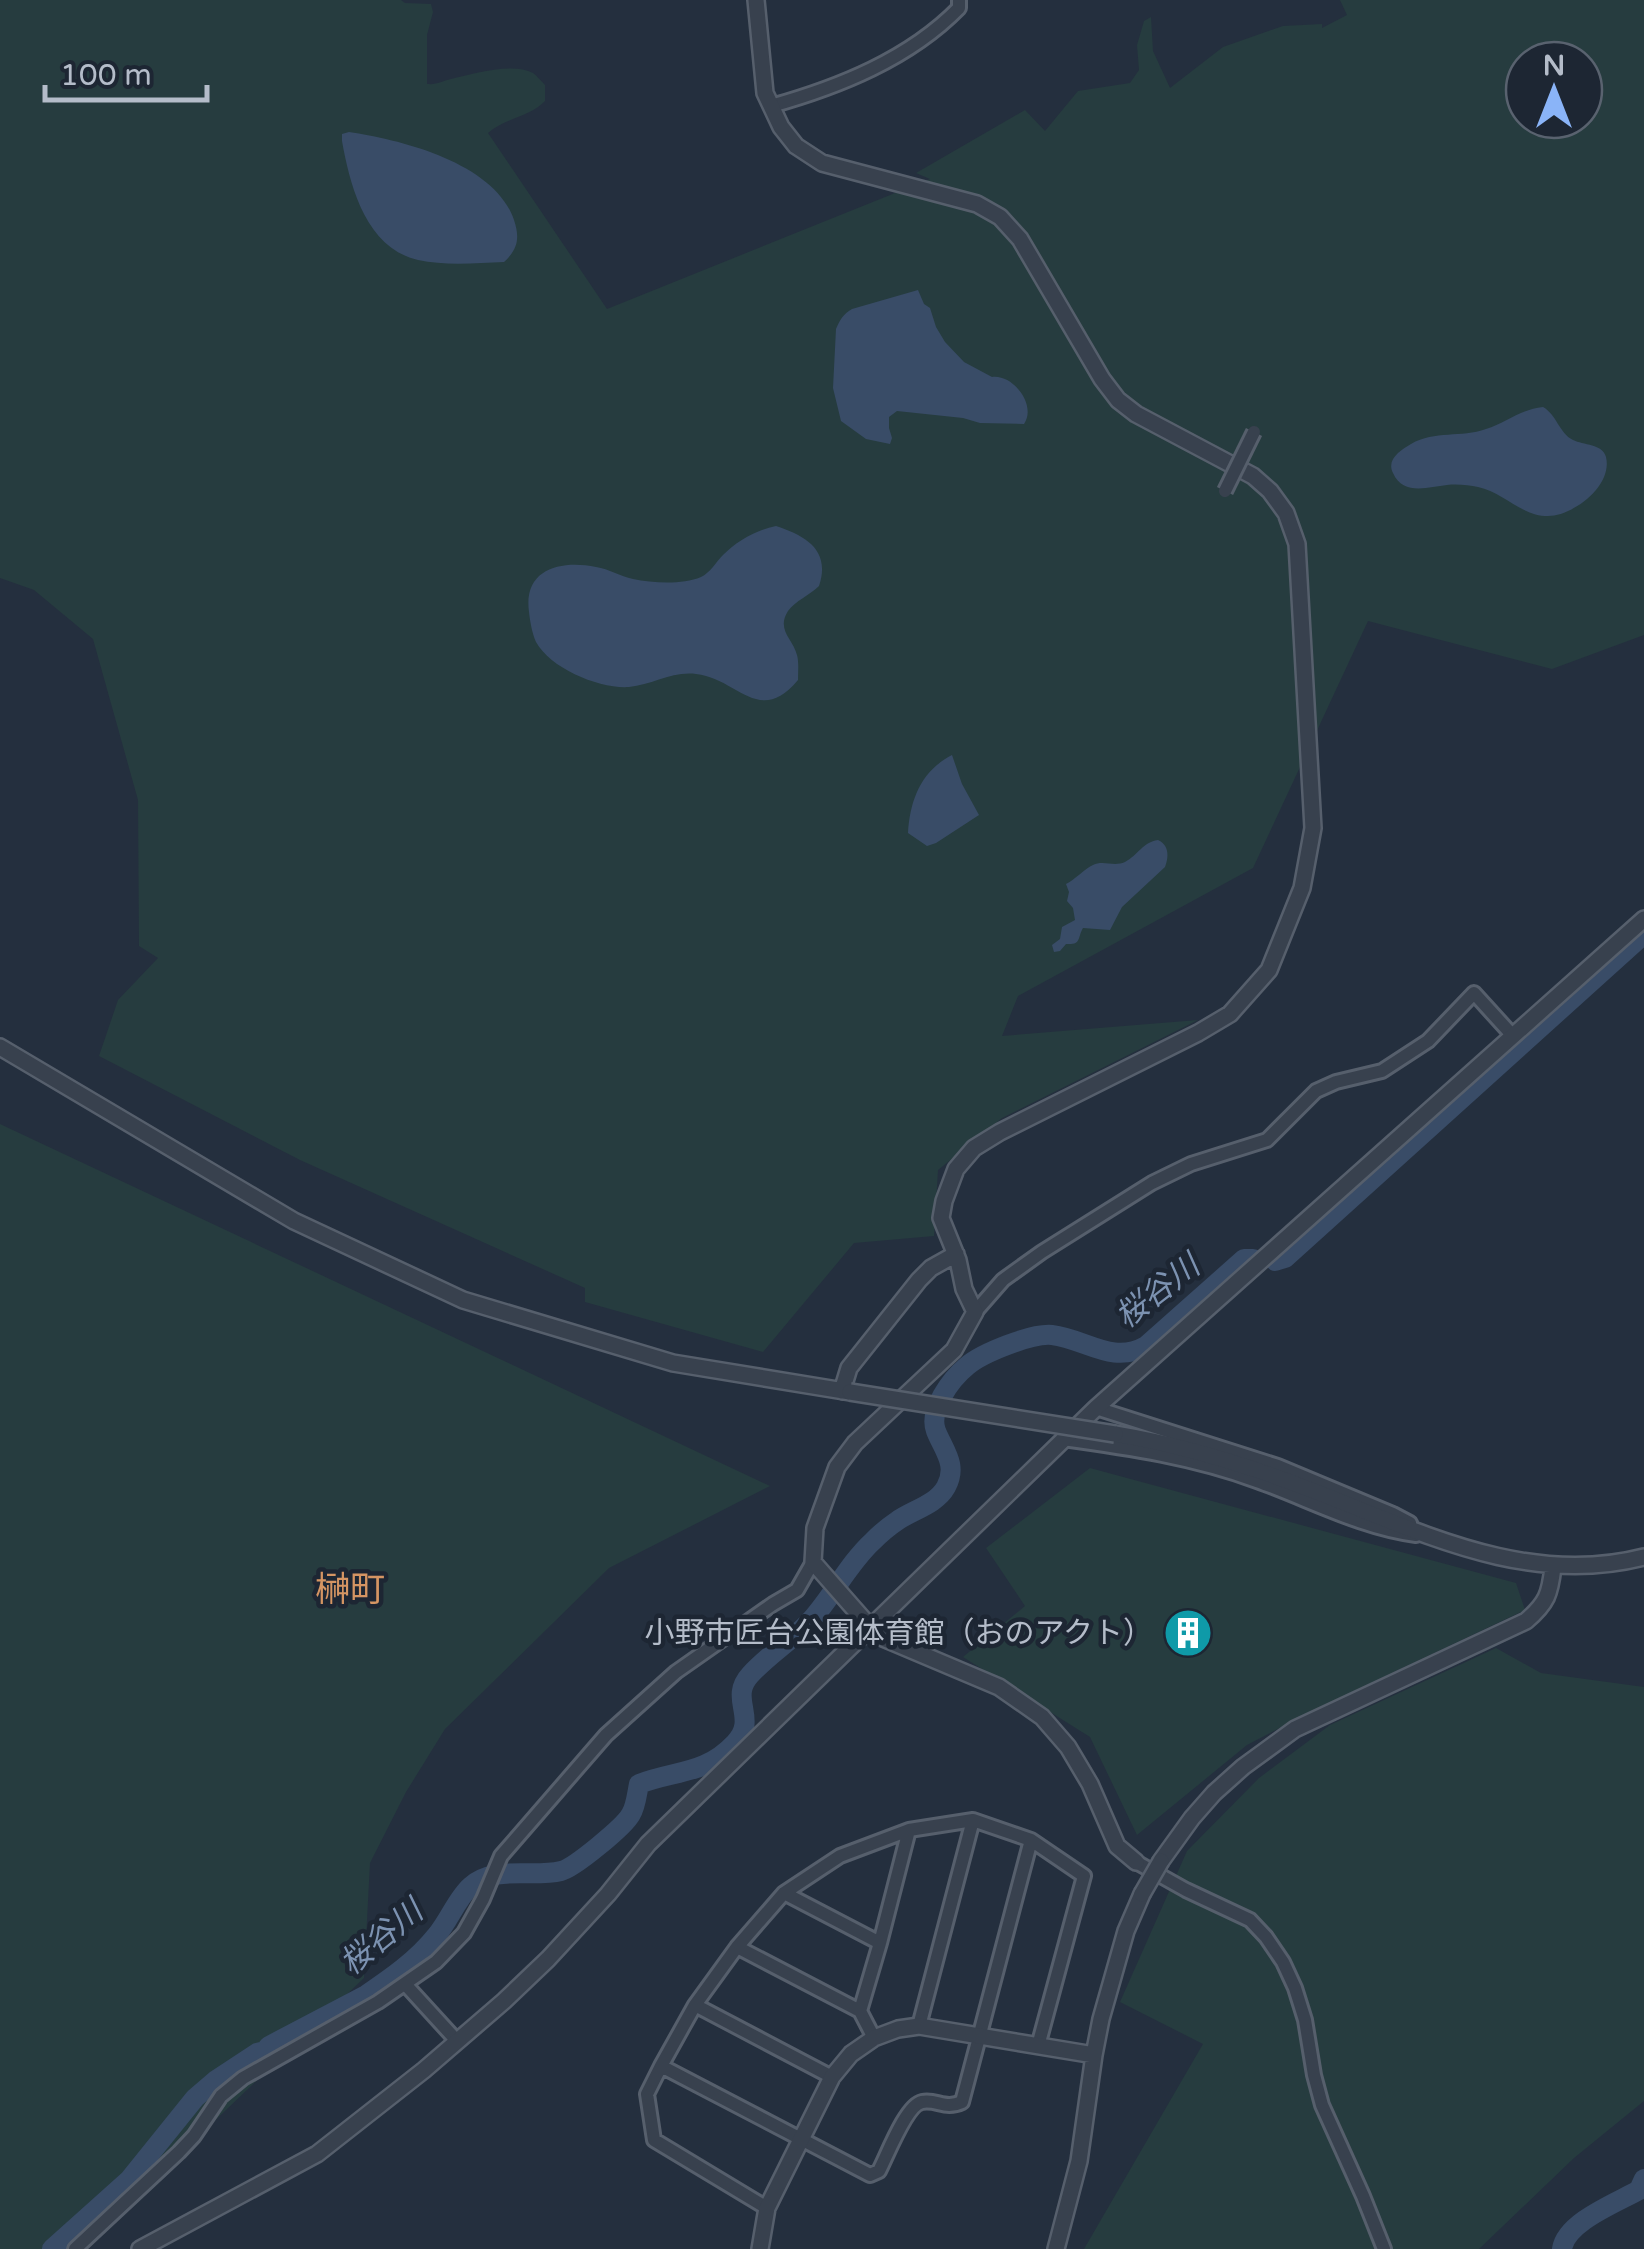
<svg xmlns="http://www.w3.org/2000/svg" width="1644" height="2249" viewBox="0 0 1644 2249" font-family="'Varela Round','Noto Sans JP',sans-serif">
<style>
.green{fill:#263c3f;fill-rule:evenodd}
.water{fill:#394c67}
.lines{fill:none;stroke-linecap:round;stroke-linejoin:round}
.river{stroke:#394c67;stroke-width:20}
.minor-casing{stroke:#565f6c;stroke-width:18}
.tertiary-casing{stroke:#565f6c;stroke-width:20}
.minor{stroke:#38414e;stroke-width:12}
.tertiary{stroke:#38414e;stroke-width:15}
.minor-bridge-casing{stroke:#565f6c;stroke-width:18;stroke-linecap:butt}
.tertiary-bridge-casing{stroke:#565f6c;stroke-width:20;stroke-linecap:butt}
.minor-bridge{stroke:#38414e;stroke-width:12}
.tertiary-bridge{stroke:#38414e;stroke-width:15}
.labels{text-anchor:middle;stroke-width:9;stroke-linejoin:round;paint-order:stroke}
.poi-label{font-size:30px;fill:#b4bcc9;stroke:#1d2633;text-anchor:end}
.water-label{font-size:32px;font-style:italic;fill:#7c92b1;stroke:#1d2633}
.quarter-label{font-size:35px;fill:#d59563;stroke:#1d2633}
</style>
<rect width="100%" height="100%" fill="#242f3e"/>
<path class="green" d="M0 0H401L405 3 431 4 433 12 427 35V84C437 85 442 81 451 79 472 74 513 62 533 73 537 76 541 81 545 85V101C530 117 505 118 488 133L607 309 930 179 916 173 1025 110 1045 131 1078 91 1130 83 1139 70 1137 45 1144 21 1151 17 1153 51 1170 88 1223 47 1283 26 1322 24V28L1347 15 1340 0H1644V635L1552 669 1368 621 1253 868 1018 996 1002 1036 1198 1020 1002 1118 938 1170 934 1236 854 1243 763 1352 585 1302V1288L300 1160 99 1056 118 1000 158 958 139 946 138 800 93 639 34 590 0 578ZM1524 60H1584V120H1524Z
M0 1124 770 1486 609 1568 445 1729 406 1792 370 1863 364 1978 85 2245 78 2249H0Z
M1090 1468 1516 1583 1525 1610 1310 1712 1247 1745 1137 1835 1090 1737 963 1657 1025 1606 986 1548Z
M1496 1648 1541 1673 1644 1687V2101L1574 2158 1479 2249H1084L1203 2044 1120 2002 1187 1851 1259 1778 1330 1725Z"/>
<path class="water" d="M349 132C402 140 495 163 514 220 520 238 518 249 504 262 477 263 445 266 418 260 366 248 350 186 342 141V134Z
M918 290 924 304 930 308 936 327 945 342 964 362 992 377C1013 374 1037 405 1024 424L980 423 963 418 897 411 889 417V428L892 438 890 444 866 439 841 421 833 388 836 329C840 320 843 314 852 309Z
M1543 407C1557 415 1559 433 1573 440 1583 445 1603 444 1606 457 1613 486 1573 516 1548 516 1521 516 1503 492 1478 487 1469 485 1457 484 1447 485 1428 487 1403 496 1393 473 1386 459 1401 450 1411 444 1435 430 1461 438 1486 429 1506 423 1521 409 1543 407Z
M776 526C806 536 831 550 819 586 810 595 795 601 788 611 776 630 793 639 797 655 799 662 798 672 798 680 759 727 737 678 696 674 672 671 652 685 629 687 600 689 551 669 536 642 532 633 530 621 529 612 523 568 562 560 596 567 609 569 620 576 633 579 653 583 682 585 701 577 710 573 716 562 723 555 737 541 756 530 776 526Z
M952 755 962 784 979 815 936 843 927 846 908 833C910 800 921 771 952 755Z
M1158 840C1169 845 1169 856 1165 867L1122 907 1110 930 1083 928C1077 938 1082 945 1066 944L1060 951 1054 952 1052 945 1060 939 1062 927 1075 920 1073 908 1067 901 1069 892 1066 884C1076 879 1084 869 1093 865 1103 860 1114 867 1125 862 1138 855 1143 842 1158 840Z"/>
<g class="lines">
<path class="river" d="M1275 1261 1285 1258 1644 934
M52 2249 129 2180 195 2098 216 2080 257 2053 265 2051 269 2046 366 1995C391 1978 417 1960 436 1936 449 1921 457 1898 471 1886 495 1865 532 1878 561 1871 574 1868 625 1826 631 1814 636 1806 637 1793 639 1784 675 1770 705 1775 735 1743 759 1718 728 1699 750 1675 769 1654 794 1639 812 1619 834 1594 849 1563 873 1541 880 1534 888 1527 897 1521 912 1510 936 1505 946 1487 958 1465 944 1451 936 1431 928 1410 951 1379 967 1366 982 1353 1032 1333 1052 1335 1086 1339 1112 1365 1146 1346L1244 1259H1253
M1562 2249C1566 2222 1616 2203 1639 2190L1644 2179"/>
<g class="minor-casing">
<path id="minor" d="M771 106C839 87 909 59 959 8V0
M975 1312 1003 1280 1042 1252 1152 1183 1191 1164 1267 1140 1316 1091 1336 1082 1382 1071 1428 1041 1474 993 1513 1036
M1096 1408 1278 1466 1393 1514 1410 1523
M1063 1439C1129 1448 1195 1458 1257 1481 1310 1500 1361 1528 1416 1535
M1136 1862 1186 1890 1250 1920 1266 1937 1283 1962 1295 1988 1305 2020 1314 2075 1322 2105 1363 2196 1384 2249
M784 1893 880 1943 860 2011
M880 1943 909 1830
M737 1947 860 2011 874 2038
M405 1984 457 2041
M695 2005 832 2077
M919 2026 973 1820
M661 2066 695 2005 737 1947 784 1893 840 1856 909 1830 973 1820 1031 1840 1084 1876 1038 2046
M767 2208 654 2140 647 2094 661 2066 870 2175 879 2171C887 2156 906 2105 922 2102 937 2099 945 2110 962 2102L1031 1840
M75 2249 179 2152 194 2136 221 2096 243 2078 378 2002 436 1962 464 1933 483 1899 501 1856 606 1735 676 1672 773 1604 797 1590 813 1562"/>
</g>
<g class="tertiary-casing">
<path id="tertiary" d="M756 0 765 93 781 127 796 146 822 163 977 204 1000 217 1020 239 1102 379 1118 400 1136 414 1253 476 1270 491 1286 513 1297 544 1313 828 1302 888 1269 970 1230 1014 1198 1033 1000 1132 974 1148 956 1169 944 1201 941 1218 958 1260 964 1289 975 1312 954 1350 855 1443 837 1467 815 1528 813 1562 871 1628 883 1638 999 1687 1042 1717 1068 1747 1090 1784 1117 1846 1136 1862
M0 1047 294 1221 463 1300 673 1363 850 1392
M842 1391 849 1368 919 1280 931 1268 956 1254
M1115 1434C1181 1445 1244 1464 1306 1488 1415 1529 1524 1588 1644 1557
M1161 1861 1192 1818 1214 1793 1243 1767 1295 1729 1526 1621C1547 1603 1550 1594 1553 1567
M140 2249 317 2154 424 2070 504 2001 548 1959 608 1894 648 1844 1096 1408 1644 919
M760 2249 767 2208 832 2077 851 2054 874 2038 898 2029 919 2026 1094 2055
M1056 2249 1079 2161 1094 2055 1101 2019 1126 1931 1142 1894"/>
</g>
<use href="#minor" class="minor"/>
<use href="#tertiary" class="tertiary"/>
<g class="minor-bridge-casing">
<path id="minor-bridge" d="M1225 491 1254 432"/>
</g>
<g class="tertiary-bridge-casing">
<path id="tertiary-bridge" d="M850 1392 1115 1434
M1142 1894 1161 1861"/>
</g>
<use href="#minor-bridge" class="minor-bridge"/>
<use href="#tertiary-bridge" class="tertiary-bridge"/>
</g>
<defs>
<g id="building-disc" transform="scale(2.5)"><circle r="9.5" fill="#0f9aa8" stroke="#1d2633"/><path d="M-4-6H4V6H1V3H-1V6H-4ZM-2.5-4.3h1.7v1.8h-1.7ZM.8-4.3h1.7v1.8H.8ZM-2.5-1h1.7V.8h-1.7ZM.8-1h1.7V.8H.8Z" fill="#fff"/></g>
</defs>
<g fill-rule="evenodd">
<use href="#building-disc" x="1188" y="1633"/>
</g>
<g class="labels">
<g class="poi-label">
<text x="1153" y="1643">小野市匠台公園体育館（おのアクト）</text>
</g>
<g class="water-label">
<text transform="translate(1157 1291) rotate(-38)" y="11">桜谷川</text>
<text transform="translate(381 1937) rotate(-40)" y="11">桜谷川</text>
</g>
<g class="quarter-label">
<text x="350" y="1601">榊町</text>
</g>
</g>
<g transform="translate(1554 90)"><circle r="48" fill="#1d2633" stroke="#59626f" stroke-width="2.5"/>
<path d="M0-8L18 38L0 25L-18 38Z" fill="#8ab4f8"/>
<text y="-15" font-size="28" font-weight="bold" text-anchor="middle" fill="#b4bcc9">N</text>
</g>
<path d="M45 85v15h162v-15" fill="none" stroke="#b4bcc9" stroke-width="5"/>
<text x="60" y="85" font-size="30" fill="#b4bcc9" stroke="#1d2633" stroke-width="8" paint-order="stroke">100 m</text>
</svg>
